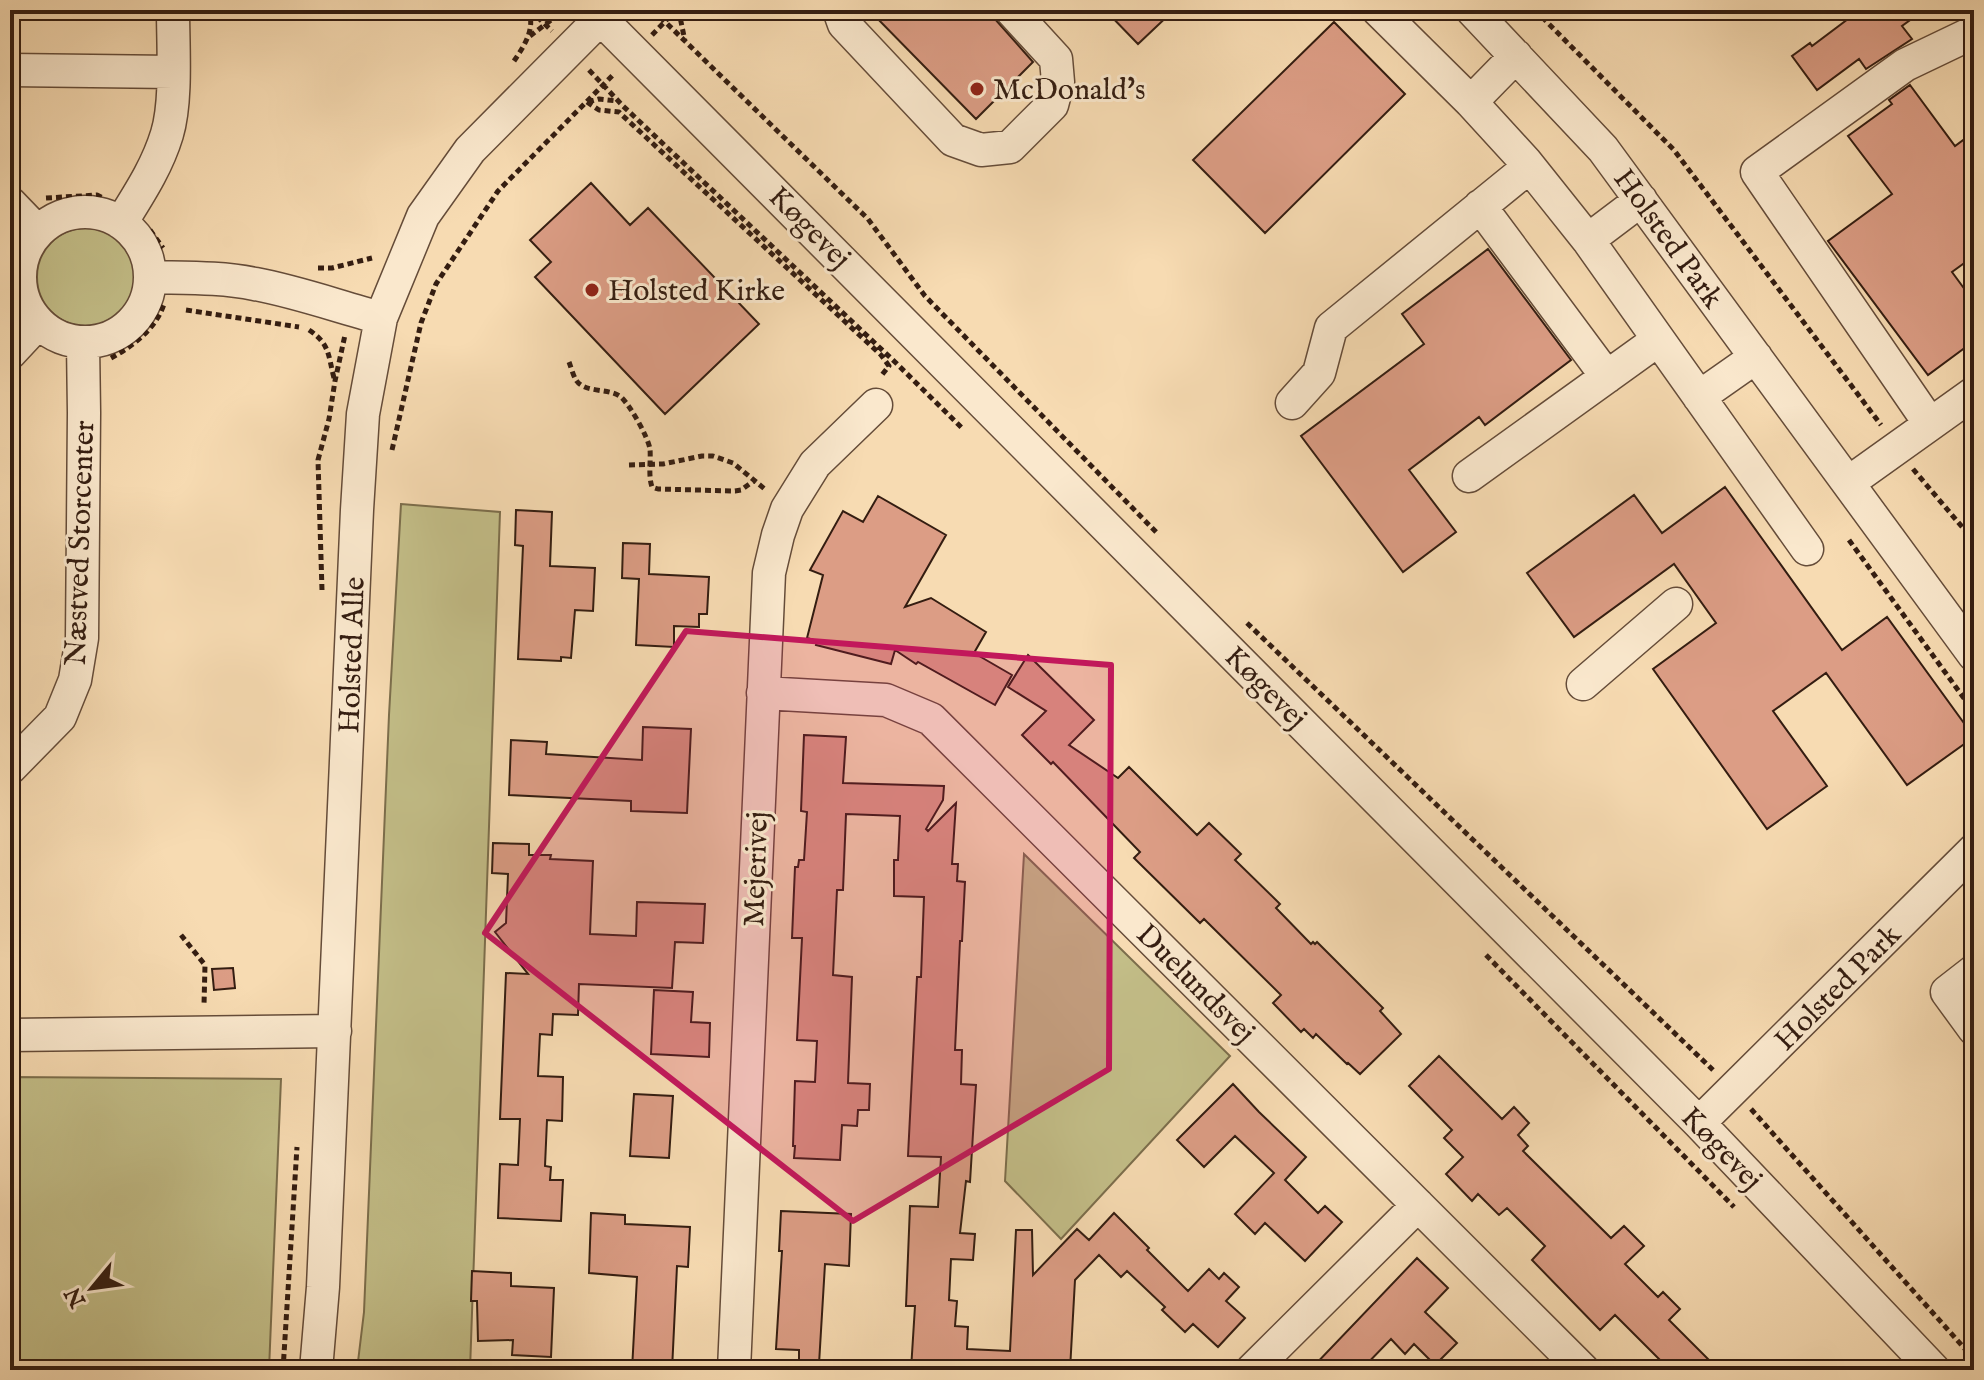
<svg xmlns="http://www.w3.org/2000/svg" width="1984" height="1380" viewBox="0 0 1984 1380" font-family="'IM FELL English',serif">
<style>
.green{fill:#c3be88;stroke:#7c6e4c;stroke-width:2}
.building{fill:#dc9d85;stroke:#341d11;stroke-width:2}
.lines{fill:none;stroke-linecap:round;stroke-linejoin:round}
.minor-casing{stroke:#654c39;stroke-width:35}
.path{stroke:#341d11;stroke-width:5;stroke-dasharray:6 4;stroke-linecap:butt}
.minor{stroke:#fae8cd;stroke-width:32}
.marked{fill:#c2185b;fill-opacity:0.2;stroke:#c2185b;stroke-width:6;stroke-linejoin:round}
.poi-dot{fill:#8f2418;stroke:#fae8cd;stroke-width:3}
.labels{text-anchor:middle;stroke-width:6;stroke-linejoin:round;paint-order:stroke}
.poi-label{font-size:30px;fill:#341d11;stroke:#fae8cd;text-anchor:start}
.street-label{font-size:30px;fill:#341d11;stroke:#fae8cd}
</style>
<rect width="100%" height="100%" fill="#f7dbb2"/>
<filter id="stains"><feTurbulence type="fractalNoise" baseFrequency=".0025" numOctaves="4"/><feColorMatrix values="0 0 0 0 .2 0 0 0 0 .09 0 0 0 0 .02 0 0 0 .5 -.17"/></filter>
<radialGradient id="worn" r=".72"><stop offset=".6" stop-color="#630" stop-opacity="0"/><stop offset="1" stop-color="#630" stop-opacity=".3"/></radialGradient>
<path class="green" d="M37 277a49 49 0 1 1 98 0a49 49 0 1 1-98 0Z
M401 504 500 512 470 1370H357L364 1312 389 715Z
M1024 854 1230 1056 1061 1239 1005 1181Z
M10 1077 281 1079 269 1370H10Z"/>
<path class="building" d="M869 10H987L1033 62 976 119Z
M1105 10H1174L1138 44Z
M1860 10H1924L1902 26 1912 39 1866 69 1859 59 1817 90 1792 56 1810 43 1812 46Z
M1334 22 1405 94 1265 233 1193 160Z
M1910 85 1955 146 1974 132V256L1952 272 1974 302V341L1928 375 1828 241 1892 194 1848 136 1892 104 1889 100Z
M591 183 630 225 648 208 759 324 665 414 535 277 551 262 530 240Z
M1488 249 1571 360 1485 425 1479 417 1409 470 1456 532 1403 572 1301 436 1424 344 1402 314Z
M1725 487 1842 650 1887 617 1974 737 1907 785 1826 673 1773 711 1827 786 1767 829 1653 669 1716 623 1674 564 1574 637 1527 573 1634 495 1662 533Z
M878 496 946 535 905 607 931 598 986 632 974 653 1012 675 995 705 918 662 916 664 895 650 891 664 816 645 817 641 807 638 823 575 810 570 843 511 863 522Z
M516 510 552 512 550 566 595 568 593 611 575 610 571 658 561 657V661L518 659 523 546 515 545Z
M623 543 650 544 649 574 709 577 707 614H699V627L674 626V647L636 645 639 579 622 578Z
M1028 655 1094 720 1069 745 1118 778 1129 767 1197 835 1209 823 1241 854 1235 860 1280 904 1276 908 1311 944 1313 942 1315 944 1317 942 1383 1008 1380 1011 1401 1034 1360 1074 1348 1063 1347 1064 1316 1034 1313 1038 1304 1029 1301 1032 1273 1003 1281 995 1204 919 1200 923 1134 858 1140 852 1053 762 1051 764 1022 735 1046 711 1008 687Z
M643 727 691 729 687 813 631 811V801L509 795 511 740 547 742 546 754 642 760Z
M804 735 846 737 843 783 944 786 943 800 926 829 928 831 956 803 952 864H958L957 881 965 882 962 941H960L955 1050H962L961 1084 976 1085 970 1182 966 1181 960 1233 975 1234 973 1260 951 1259 949 1300 957 1301 955 1326 968 1327 967 1349 1010 1351 1016 1230H1032L1033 1275 1077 1229 1089 1240 1114 1213 1149 1248 1147 1250 1188 1291 1209 1269 1219 1279 1224 1273 1239 1287 1226 1301 1245 1318 1218 1347 1193 1324 1185 1332 1162 1310 1165 1307 1127 1271 1121 1277 1099 1255 1075 1280 1070 1370H911L915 1306H906L910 1206 938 1207 941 1157 908 1156 917 977H921L924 897 894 896V860H898L900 816 846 814 843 890H837L833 975 852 977 848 1083 870 1084 869 1110H858L857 1126 842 1125 840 1160 794 1158 795 1146H793L795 1081 815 1082 817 1041 797 1040 802 938H792L795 867H798L799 860H804L807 812 801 811Z
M493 843 529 844V855H551L550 859 593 861 590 934 636 936 637 902 705 904 703 943 675 942 672 988 579 984 578 1015 553 1014 552 1035 540 1034 538 1076 563 1077 562 1121 547 1120 545 1166 551 1167 550 1180H563L561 1221 498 1218 500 1164 518 1165 520 1119H500L506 973 528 974 495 932 506 923 508 874 492 873Z
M233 968 235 988 214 990 212 969Z
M654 990 693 992 691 1022 710 1023 709 1057 651 1054Z
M1439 1056 1502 1119 1514 1107 1529 1123 1518 1135 1528 1146 1523 1151 1611 1238 1624 1226 1644 1246 1625 1264 1658 1297 1663 1292 1680 1309 1669 1320 1708 1359 1697 1370H1670L1615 1315 1600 1330 1532 1260 1545 1246 1507 1208 1499 1215 1478 1194 1472 1201 1446 1174 1463 1157 1444 1138 1452 1130 1409 1086Z
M1233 1084 1259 1112 1306 1157 1285 1180 1318 1213 1325 1206 1342 1222 1305 1261 1265 1223 1255 1234 1235 1214 1274 1173 1235 1136 1204 1167 1177 1140Z
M634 1094 673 1096 669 1158 630 1156Z
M781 1211 851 1214 849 1266 825 1264 819 1364 799 1363V1350L776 1349 782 1251H779Z
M591 1213 625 1215V1224L690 1227 688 1267 677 1266 672 1370H632L637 1277 589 1273Z
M1417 1258 1448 1288 1425 1312 1457 1343 1435 1365 1414 1344 1405 1354 1391 1339 1361 1370H1310Z
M472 1271 511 1273V1286L554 1288 551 1357 512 1355 513 1340 478 1341 477 1301H471Z"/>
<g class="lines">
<g class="minor-casing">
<path id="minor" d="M592 10 1699 1123 1934 1370
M839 10 844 24 953 140 981 150 1010 147 1052 105 1058 82 1056 59 1011 10
M1378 10 1471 102 1525 161 1588 240 1807 549
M1472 10 1603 149 1974 655
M10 70 173 72
M1471 102 1516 56
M10 203 38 232
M1480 206 1607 377
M20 277a65 65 0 1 1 130 0a65 65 0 1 1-130 0Z
M121 223C139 194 157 167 167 134 177 101 173 46 173 10
M1588 240 1641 200
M150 277C185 278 221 277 255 284 298 292 339 307 381 318
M10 353 38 323
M1699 397 1756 357
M1292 403 1319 373 1331 328 1529 167
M1930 424 1757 172 1905 65 1974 32
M1469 476 1658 340
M1848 483 1974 393
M1583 684 1676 604
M763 693 886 700 931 719 1583 1370
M10 768 60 717 75 680 82 638 84 413 83 343
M1974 971 1947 992 1974 1029
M10 1035 335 1031
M1699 1123 1974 850
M316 1370 323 1287 357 510 363 414 381 318 423 216 470 150 609 10
M734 1370 769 573 778 535 787 509 815 464 876 405
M1252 1370 1418 1205"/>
</g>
<path class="path" d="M530 10 552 31
M653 10 868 219 925 296 1158 534
M683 10 680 17 685 41
M1535 10 1674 150 1881 425
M652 35 676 10
M530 36 563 11
M514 61C524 46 535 30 529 12
M589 70 623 106 895 362 963 429
M587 102 599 110 619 112 622 115 881 355 889 366 881 376
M588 102 599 99 617 101
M46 198 97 195 103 198
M150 230 163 248
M14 248C11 266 6 291 15 308
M318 268H332L372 258
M186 310 299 327
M309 330C330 344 328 355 334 378
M111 358C133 346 156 329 164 304
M569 362C571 367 573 375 576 380 585 394 610 387 622 398 631 407 648 437 650 449 651 461 648 475 652 487L658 489 735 491 741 490 755 480
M392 450 421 323 436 284 498 191 615 73
M629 465 663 464 702 456H713L733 463 766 490
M1913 469 1974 541
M1849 540 1974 712
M322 590 318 460 329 419 335 381 345 335
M1247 623 1713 1070
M181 935 205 965 204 1005
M1486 955 1734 1207
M1751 1109 1974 1359
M283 1370 297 1147"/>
<use href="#minor" class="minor"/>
</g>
<path class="marked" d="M686 631 1111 665 1109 1069 853 1221 485 933Z"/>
<g class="poi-dot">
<circle cx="977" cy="89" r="8"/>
<circle cx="592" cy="290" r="8"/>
</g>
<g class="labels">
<g class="poi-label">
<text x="993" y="99">McDonald's</text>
<text x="608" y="300">Holsted Kirke</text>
</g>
<g class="street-label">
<text transform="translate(810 227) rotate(45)" y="10">Køgevej</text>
<text transform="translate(1669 238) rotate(54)" y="10">Holsted Park</text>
<text transform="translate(79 543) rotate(-88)" y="10">Næstved Storcenter</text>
<text transform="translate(351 655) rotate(-88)" y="10">Holsted Alle</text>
<text transform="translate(1266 687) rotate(45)" y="10">Køgevej</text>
<text transform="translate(755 869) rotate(-88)" y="10">Mejerivej</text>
<text transform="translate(1196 983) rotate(45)" y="10">Duelundsvej</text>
<text transform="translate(1837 987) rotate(-45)" y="10">Holsted Park</text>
<text transform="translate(1722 1148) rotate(46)" y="10">Køgevej</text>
</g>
</g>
<rect width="1984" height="1380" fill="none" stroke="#f7dbb2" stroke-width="40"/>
<rect x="12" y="12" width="1960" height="1356" fill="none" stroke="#341d11" stroke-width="4"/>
<rect x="20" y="20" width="1944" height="1340" fill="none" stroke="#341d11" stroke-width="2"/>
<g transform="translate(92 1288) rotate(241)" stroke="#fae8cd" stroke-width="6" paint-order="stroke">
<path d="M0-6L14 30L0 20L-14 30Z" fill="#341d11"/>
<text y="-12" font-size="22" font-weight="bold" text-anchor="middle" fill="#341d11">N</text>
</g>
<rect width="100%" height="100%" filter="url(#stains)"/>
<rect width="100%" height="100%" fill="url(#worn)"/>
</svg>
